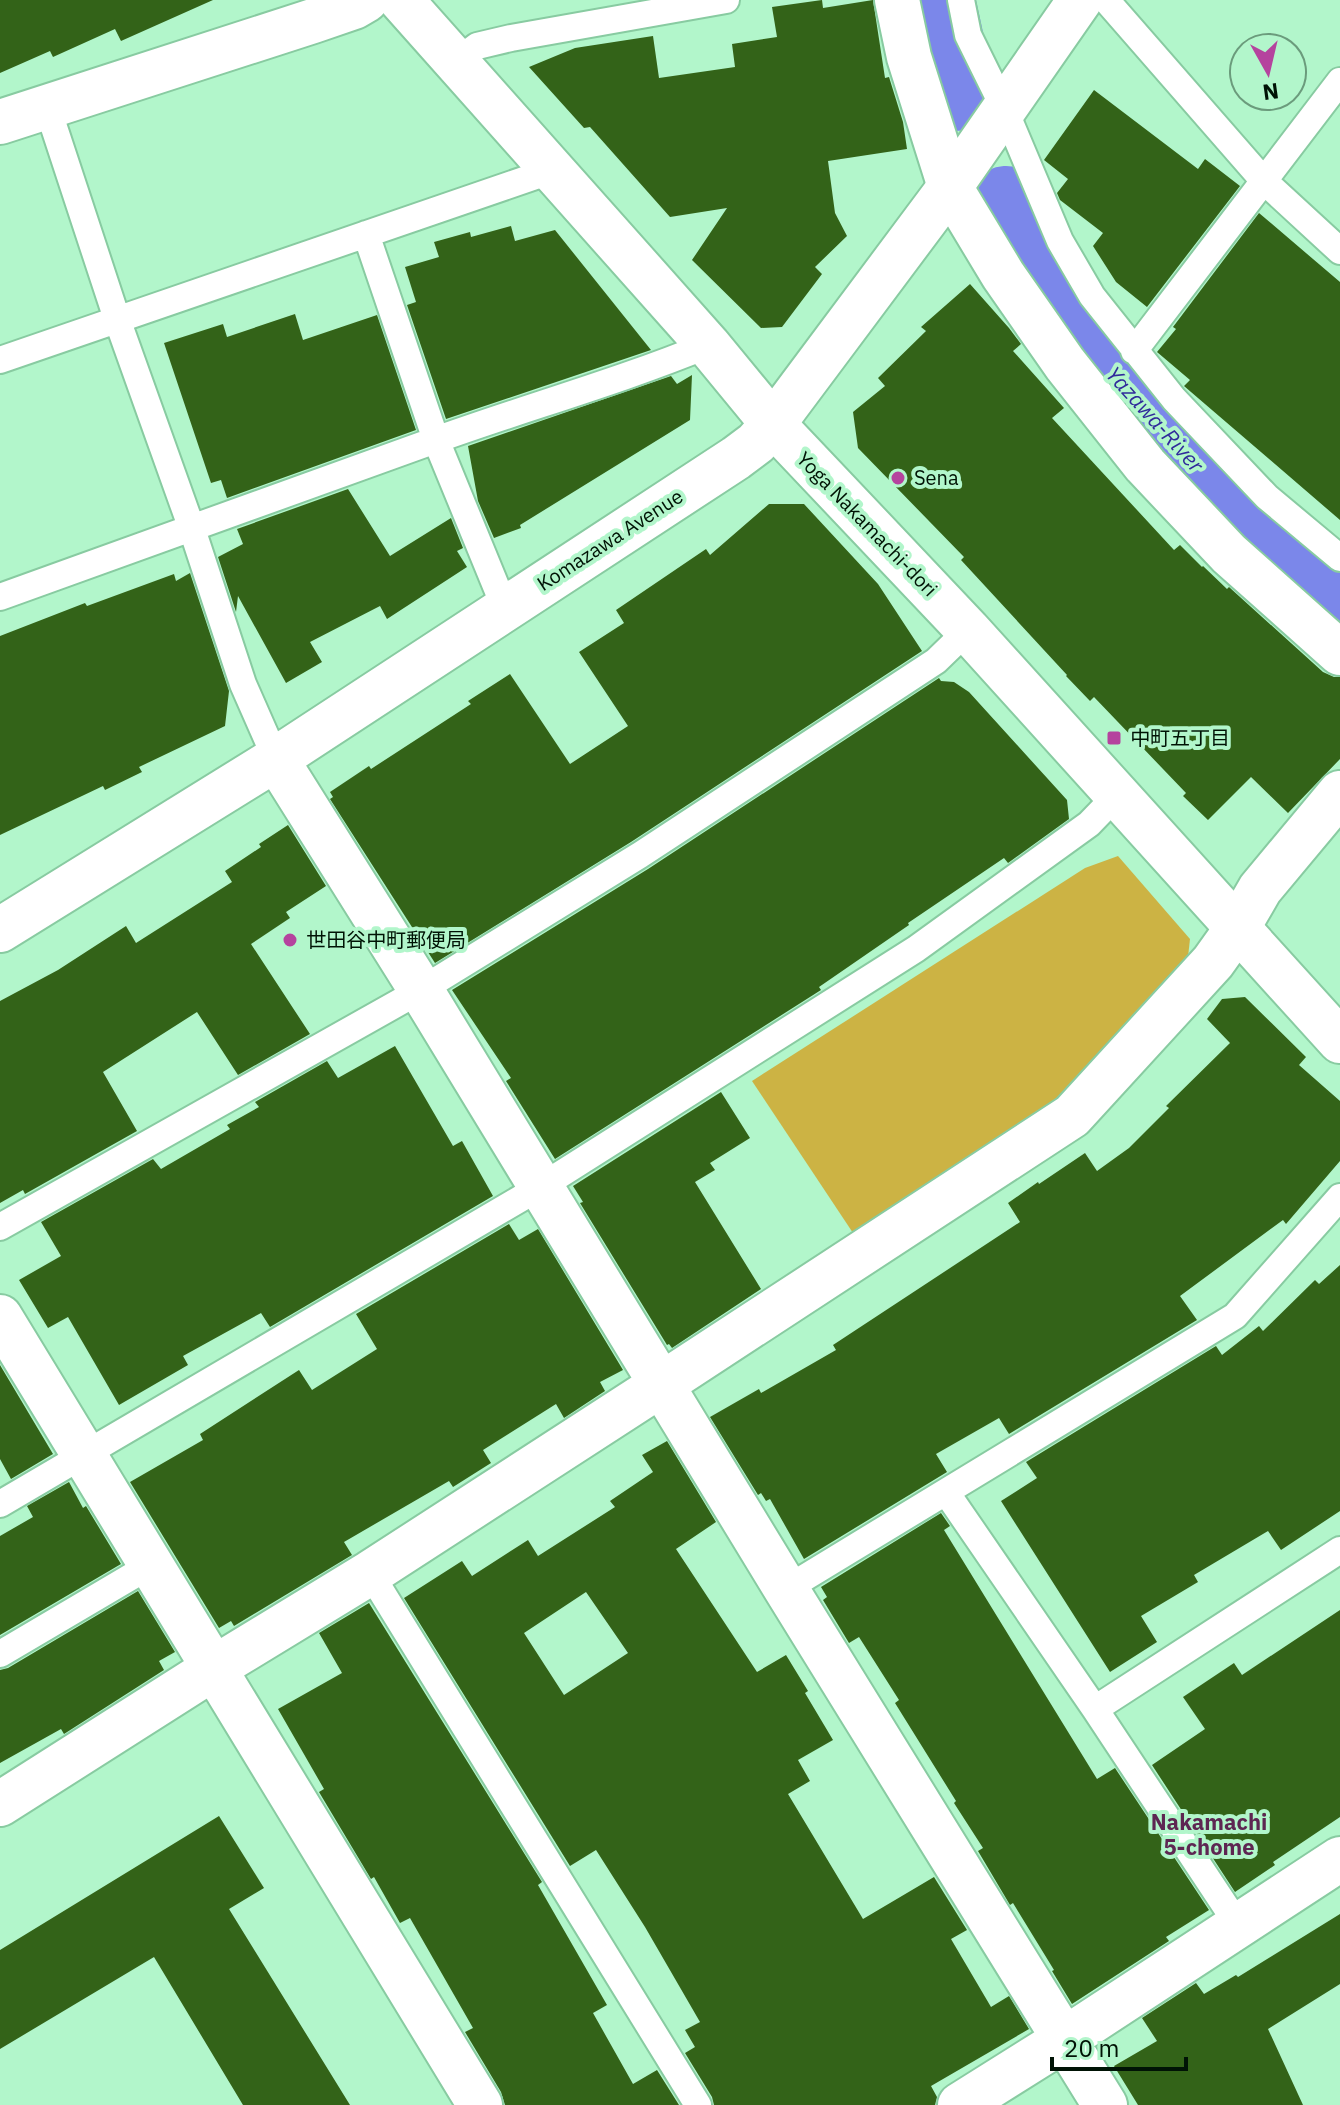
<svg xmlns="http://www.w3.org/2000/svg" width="1340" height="2105" viewBox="0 0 1340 2105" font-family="'IBM Plex Sans','Noto Sans JP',sans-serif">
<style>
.green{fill:#ccb344}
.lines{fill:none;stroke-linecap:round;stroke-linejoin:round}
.river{stroke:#7b87ea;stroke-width:80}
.building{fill:#336318;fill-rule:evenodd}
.service-casing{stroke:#88cba1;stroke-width:30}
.minor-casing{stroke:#88cba1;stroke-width:48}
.tertiary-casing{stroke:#88cba1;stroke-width:48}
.secondary-casing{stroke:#88cba1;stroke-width:48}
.service{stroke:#fff;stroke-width:26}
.minor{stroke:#fff;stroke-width:44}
.tertiary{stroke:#fff;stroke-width:44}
.secondary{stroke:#fff;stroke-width:44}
.poi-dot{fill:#b5439e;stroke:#b2f6cb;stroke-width:3}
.labels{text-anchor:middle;stroke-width:8;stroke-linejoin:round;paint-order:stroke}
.poi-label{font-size:20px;fill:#001305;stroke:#b2f6cb;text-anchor:start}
.street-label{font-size:20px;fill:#001305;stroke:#b2f6cb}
.water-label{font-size:22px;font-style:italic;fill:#302a9b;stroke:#b2f6cb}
.neighbourhood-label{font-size:22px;font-weight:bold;fill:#5d2652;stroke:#b2f6cb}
</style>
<rect width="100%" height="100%" fill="#b2f6cb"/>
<path class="green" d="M1118 856 1190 939 1188 957 1058 1109 857 1239 752 1081 1085 868Z"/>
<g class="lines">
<path class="river" d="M935 0 955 91
M1006 206 1021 237 1092 349 1173 443 1340 602"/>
</g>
<path class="building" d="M0 0H213L121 41 115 29 53 57 50 51 0 73Z
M822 0 823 8 873 0 885 78 889 77 903 122 907 149 828 161 835 213 847 236 815 267 822 274 782 327 761 328 692 260 727 208 670 217 590 127 584 128 529 67 575 48 653 36 659 78 735 67 732 44 777 37 772 7Z
M1094 90 1198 169 1205 159 1240 186 1147 307 1116 282 1093 246 1103 233 1060 200 1057 193 1068 179 1044 160Z
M1259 213 1340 282V520L1184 386 1190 380 1157 352 1176 329 1173 327Z
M511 226 515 241 555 230 651 350 446 419 407 305 416 302 405 267 439 257 434 242 470 232 471 237Z
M970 284 1009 328 1021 344 1013 351 1064 408 1052 418 1174 550 1180 545 1202 567 1203 566 1227 589 1229 587 1323 672 1334 677H1340V759L1288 813 1251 777 1208 820 1183 796 1186 793 1094 697 1090 701 1066 676 1067 675 961 560 964 557 858 448 853 412 885 386 878 378 926 331 921 327Z
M295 314 303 340 377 315 416 430 227 498 221 480 211 483 164 343 223 324 227 337Z
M692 375 690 420 520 525 521 528 494 538 478 501 468 446 671 376 677 384Z
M348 489 390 556 451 518 463 548 457 551 467 567 387 619 380 606 310 642 322 662 286 683 238 596 236 612 218 557 243 544 237 529Z
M769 504H804L878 584 922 651 631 842 435 963 330 799 333 797 330 792 369 766 371 769 471 704 468 701 510 674 570 764 628 726 579 652 624 623 616 610 706 549 710 555Z
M190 573 229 691 225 726 139 767 142 772 105 790 103 786 0 835V636L85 603 87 606 174 574 176 581Z
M939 678 941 681 954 682 969 692 1067 800 1069 819 1008 863 1004 858 908 923 909 925 819 987 821 990 555 1159 506 1081 511 1078 452 990 648 869Z
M288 825 326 886 286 912 290 918 251 944 310 1034 238 1075 197 1012 103 1072 137 1131 25 1194 23 1190 0 1203V1001L58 970 126 926 136 943 232 882 225 871 261 847 259 844Z
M1245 997 1306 1057 1299 1065 1340 1101V1161L1286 1224 1283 1220 1180 1296 1197 1320 1009 1434 999 1418 936 1454 947 1472 804 1559 770 1499 766 1501 761 1493 758 1495 710 1417 759 1389 761 1393 836 1350 833 1345 1020 1222 1008 1203 1038 1182 1039 1184 1085 1153 1097 1171 1129 1148 1169 1108 1166 1106 1230 1043 1207 1019 1222 999Z
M395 1046 453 1146 462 1141 493 1196 270 1327 261 1313 183 1356 188 1365 119 1405 68 1317 48 1328 19 1280 61 1256 41 1222 153 1159 161 1169 230 1129 227 1125 259 1107 255 1102 327 1061 338 1078Z
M721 1092 750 1138 710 1163 715 1170 695 1182 761 1289 672 1348 669 1344 667 1345 580 1203 583 1202 573 1186Z
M509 1224 519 1240 538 1229 623 1370 600 1382 605 1391 564 1418 556 1404 483 1450 491 1463 453 1487 449 1481 344 1542 352 1555 234 1626 231 1621 219 1628 130 1482 203 1440 200 1434 299 1370 312 1390 377 1349 356 1314Z
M1340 1265V1511L1281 1550 1268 1531 1194 1575 1198 1582 1141 1616 1157 1642 1110 1672 1001 1501 1037 1478 1026 1462 1216 1346 1222 1355 1259 1326 1263 1331 1315 1280 1319 1284Z
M0 1365 53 1454 11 1479 0 1459Z
M667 1441 716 1522 676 1549 757 1672 786 1655 808 1691 805 1693 833 1740 798 1760 810 1781 788 1794 863 1919 934 1877 967 1930 951 1939 991 2007 1009 1996 1029 2029 931 2086 937 2097 935 2105H714L712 2097 685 2053 695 2047 685 2030 700 2022 645 1927 596 1850 570 1866 404 1598 462 1561 472 1576 528 1540 538 1556 615 1507 610 1501 653 1472 642 1455ZM586 1592 628 1653 564 1695 524 1633Z
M69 1482 83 1508 86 1506 121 1564 0 1635V1536L33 1517 27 1506Z
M941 1513 950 1526 944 1530 1097 1779 1115 1768 1209 1910 1166 1937 1169 1941 1072 2004 1052 1971 1054 1970 1013 1903 1010 1905 978 1851 983 1848 954 1803 956 1801 895 1703 899 1700 859 1637 849 1643 823 1600 827 1597 821 1587Z
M138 1591 175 1652 159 1661 164 1670 64 1734 61 1729 0 1763V1670L8 1668Z
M369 1603 542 1882 538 1885 607 2005 593 2013 633 2084 657 2070 679 2105H505L501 2092 465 2032 473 2028 410 1918 400 1923 374 1877 371 1879 319 1792 324 1789 278 1709 342 1673 319 1633Z
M1340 1610V1817L1273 1862 1275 1865 1235 1892 1152 1765 1205 1729 1183 1697 1234 1663 1242 1675Z
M219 1816 264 1888 229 1909 350 2105H243L154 1957 0 2049V1950Z
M1340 1914V1984L1268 2029 1303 2105H1138L1114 2066 1157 2041 1142 2018 1196 1983 1204 1994 1236 1975 1238 1977Z"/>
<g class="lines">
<g class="service-casing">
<path id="service" d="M961 0 968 35 1004 108 1060 241 1092 296 1174 399 1267 497 1340 558
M1106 0 1263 180 1340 251
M456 62 477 46 511 38 726 0
M47 106 117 319 192 529 243 684 276 759
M366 234 436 440 505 608
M1134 351 1340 81
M0 360 553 170
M0 597C145 545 289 493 433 441 524 408 618 382 708 345
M0 1227 421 990 640 855 936 661 968 630
M946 1492 1095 1709 1238 1925
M0 1504 542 1186 916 949 1089 824 1117 795
M370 1573 698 2105
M786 1589 1235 1316 1340 1197
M0 1654 151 1565
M1095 1709 1340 1550"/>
</g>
<g class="minor-casing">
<path id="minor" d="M897 0 909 57 950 187 1003 275 1065 364 1145 465 1229 554 1340 653
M0 122 313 21 354 7 366 0
M276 759 421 990 786 1589 1105 2105
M0 1317 480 2105
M0 1804 214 1668 370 1573 662 1384 1072 1116 1213 962 1238 927 1260 889 1340 793
M960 2105 1065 2039 1340 1859"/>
</g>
<g class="tertiary-casing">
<path id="tertiary" d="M401 0 708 345 773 424 968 630 1340 1041"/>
</g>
<g class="secondary-casing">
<path id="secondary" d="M0 930 276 759 736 458 756 443 773 424 950 187 1080 0"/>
</g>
<use href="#service" class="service"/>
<use href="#minor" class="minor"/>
<use href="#tertiary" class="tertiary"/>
<use href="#secondary" class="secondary"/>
</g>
<g class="poi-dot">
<circle cx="898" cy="478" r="8"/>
<rect x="1106" y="730" width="16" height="16" rx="4"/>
<circle cx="290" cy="940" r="8"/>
</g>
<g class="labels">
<g class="poi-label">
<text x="914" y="485">Sena</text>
<text x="1130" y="745">中町五丁目</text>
<text x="306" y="947">世田谷中町郵便局</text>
</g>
<g class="street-label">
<text transform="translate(867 524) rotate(46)" y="7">Yoga Nakamachi-dori</text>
<text transform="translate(610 540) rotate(-33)" y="7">Komazawa Avenue</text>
</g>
<g class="water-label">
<text transform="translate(1155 419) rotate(48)" y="8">Yazawa-River</text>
</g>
<g class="neighbourhood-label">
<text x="1209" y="1830">Nakamachi<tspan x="1209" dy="25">5-chome</tspan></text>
</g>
</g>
<g transform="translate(1268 72) rotate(172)"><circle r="38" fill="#b2f6cb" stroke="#6b9b7c" stroke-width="2"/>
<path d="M0-6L14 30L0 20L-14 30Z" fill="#b5439e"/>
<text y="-12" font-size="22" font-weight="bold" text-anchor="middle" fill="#001305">N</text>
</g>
<path d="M1052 2057v12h134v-12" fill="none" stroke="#001305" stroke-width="4"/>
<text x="1064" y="2057" font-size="24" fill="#001305" stroke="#b2f6cb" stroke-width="6" paint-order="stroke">20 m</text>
</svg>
